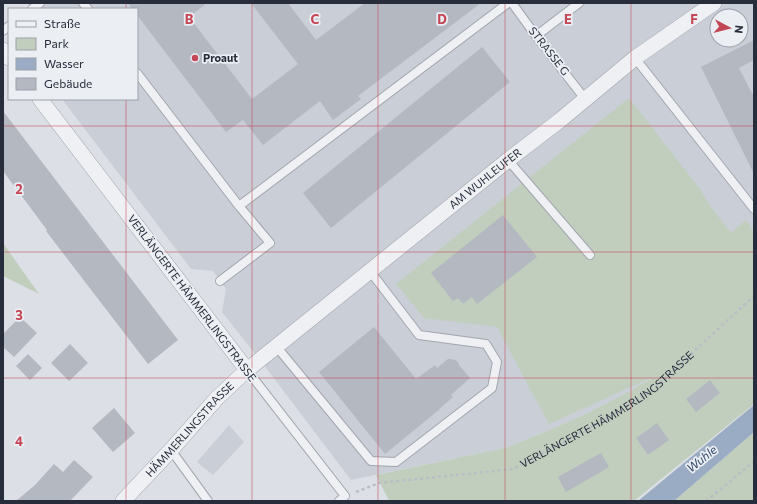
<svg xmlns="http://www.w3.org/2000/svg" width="757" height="504" viewBox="0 0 757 504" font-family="Commissioner,sans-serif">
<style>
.built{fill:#caced6;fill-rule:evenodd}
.green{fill:#c1cebe}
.water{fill:#99acc3}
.building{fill:#b4b8c1}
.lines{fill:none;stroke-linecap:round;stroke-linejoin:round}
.service-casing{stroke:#a2a6ae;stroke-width:10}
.minor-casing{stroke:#a2a6ae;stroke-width:16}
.path{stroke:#babdc4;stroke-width:2.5;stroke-dasharray:3 3;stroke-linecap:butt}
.service{stroke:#eef0f4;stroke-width:8}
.minor{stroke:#eef0f4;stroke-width:15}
.grid{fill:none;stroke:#c44756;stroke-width:1;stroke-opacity:0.55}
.poi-dot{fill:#c44756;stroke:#ebeef3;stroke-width:1.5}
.labels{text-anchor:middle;stroke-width:3.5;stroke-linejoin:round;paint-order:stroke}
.street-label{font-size:11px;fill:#272d3a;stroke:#ebeef3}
.poi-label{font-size:11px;font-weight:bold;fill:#272d3a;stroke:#ebeef3;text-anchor:start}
.water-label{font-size:12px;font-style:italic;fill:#344b6b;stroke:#ebeef3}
.grid-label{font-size:13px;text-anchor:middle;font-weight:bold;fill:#c44756;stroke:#ebeef3;stroke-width:3.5;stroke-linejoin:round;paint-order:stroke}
</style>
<rect width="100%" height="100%" fill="#dcdfe5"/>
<path class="built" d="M27 3H754V247L711 285 661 372 626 393 584 415 509 447 351 480 260 360 222 312 226 289 213 271 191 269 62 99H137V9H32ZM717 16H741V40H717Z
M229 425 244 442 213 475 197 462Z"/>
<path class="green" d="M629 98 700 189 713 210 731 233 746 220 754 233V404L634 501H389L376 475 509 447 584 415 626 393 657 375 549 424 497 327 424 318 396 284Z
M3 243 39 294 3 276Z
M754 432V501H674Z"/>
<path class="water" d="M754 405V432L674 501H638Z"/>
<path class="building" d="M128 3H207L189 17 252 99 298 64 251 3H288L316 40 365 3H481L358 96 361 99 333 120 320 101 263 145 243 120 226 132 137 15V9H132Z
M754 40V60L739 68 754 97V174L701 67Z
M482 47 510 82 331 228 303 193Z
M3 111 178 340 148 364 46 231 47 230 3 171Z
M503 215 537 257 477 304 472 297 463 304 458 298 453 301 431 273Z
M20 317 37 333 14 357 3 347V334Z
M374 327 416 379 435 365 437 368 448 359H451L455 360 458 362 459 365 470 378 451 395 453 397 439 409H440L385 454 319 372Z
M70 344 88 363 69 381 51 363Z
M28 354 42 368 30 380 16 366Z
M710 380 720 393 696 412 686 399Z
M114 408 135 433 113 452 92 428Z
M657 423 669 440 648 455 636 438Z
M601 453 609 467 566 492 558 477Z
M74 460 93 477 70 501H16L35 485 54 464 63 472Z"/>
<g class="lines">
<g class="service-casing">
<path id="service" d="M83 3 88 9
M512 3 536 36 585 99
M32 9 40 3
M3 31 9 26
M536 36 579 3
M635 58 754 209
M137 73 239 206 508 3
M508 160 590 255
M220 281 270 243 239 206
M276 346 371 461 396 462 492 388 497 362 486 344 419 335 370 271
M247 370 345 496 339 501
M171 450 208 501"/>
</g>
<g class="minor-casing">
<g id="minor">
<path d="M3 50 9 58"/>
<path d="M40 99 247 370"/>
<path id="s2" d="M123 501 171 450 217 398 247 370 508 160 559 121 635 58 714 3"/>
</g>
</g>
<g class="path">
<path id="s1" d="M356 492 379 483 513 469 615 414 653 389 754 296"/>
<path d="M706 501 727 484 754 461"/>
</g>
<use href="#service" class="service"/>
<use href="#minor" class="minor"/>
</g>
<path class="grid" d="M126 3V9M252 3V501M378 3V501M505 3V501M631 3V501M126 99V501M3 126H754M3 252H754M3 378H754"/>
<circle class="poi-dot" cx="195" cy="58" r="4"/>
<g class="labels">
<g class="street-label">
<text transform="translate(549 51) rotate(52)" y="4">STRASSE G</text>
<text dy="4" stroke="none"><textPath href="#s2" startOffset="486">AM WUHLEUFER</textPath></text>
<text transform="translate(192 298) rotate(53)" y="4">VERLÄNGERTE HÄMMERLINGSTRASSE</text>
<text dy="4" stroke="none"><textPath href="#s1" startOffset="271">VERLÄNGERTE HÄMMERLINGSTRASSE</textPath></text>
<text dy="4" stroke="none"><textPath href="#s2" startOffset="98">HÄMMERLINGSTRASSE</textPath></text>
</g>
<g class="poi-label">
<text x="203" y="62">Proaut</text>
</g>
<g class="water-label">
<text transform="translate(702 459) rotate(-39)" y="4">Wuhle</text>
</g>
</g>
<g class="grid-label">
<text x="189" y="24">B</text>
<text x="315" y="24">C</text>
<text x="442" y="24">D</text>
<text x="568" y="24">E</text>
<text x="694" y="24">F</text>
<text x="19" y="194">2</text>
<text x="19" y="320">3</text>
<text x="19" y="446">4</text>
</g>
<rect width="757" height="504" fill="none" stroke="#272d3a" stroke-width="8"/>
<rect x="8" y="8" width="130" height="92" fill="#ebeef3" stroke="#9da1a9"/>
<rect x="16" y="21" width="20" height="6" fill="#eef0f4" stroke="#9da1a9"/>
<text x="44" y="28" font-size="12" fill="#272d3a">Straße</text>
<rect x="16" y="38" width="20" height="12" fill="#c1cebe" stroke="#9da1a9"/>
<text x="44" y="48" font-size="12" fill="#272d3a">Park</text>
<rect x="16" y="58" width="20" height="12" fill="#99acc3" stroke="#9da1a9"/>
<text x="44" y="68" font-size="12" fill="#272d3a">Wasser</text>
<rect x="16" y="78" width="20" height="12" fill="#b4b8c1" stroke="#9da1a9"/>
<text x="44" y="88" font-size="12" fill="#272d3a">Gebäude</text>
<g transform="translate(729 28) rotate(97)"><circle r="19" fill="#ebeef3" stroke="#9da1a9"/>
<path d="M0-3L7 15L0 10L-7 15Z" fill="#c44756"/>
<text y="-6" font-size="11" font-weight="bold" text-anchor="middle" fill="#272d3a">N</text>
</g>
</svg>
